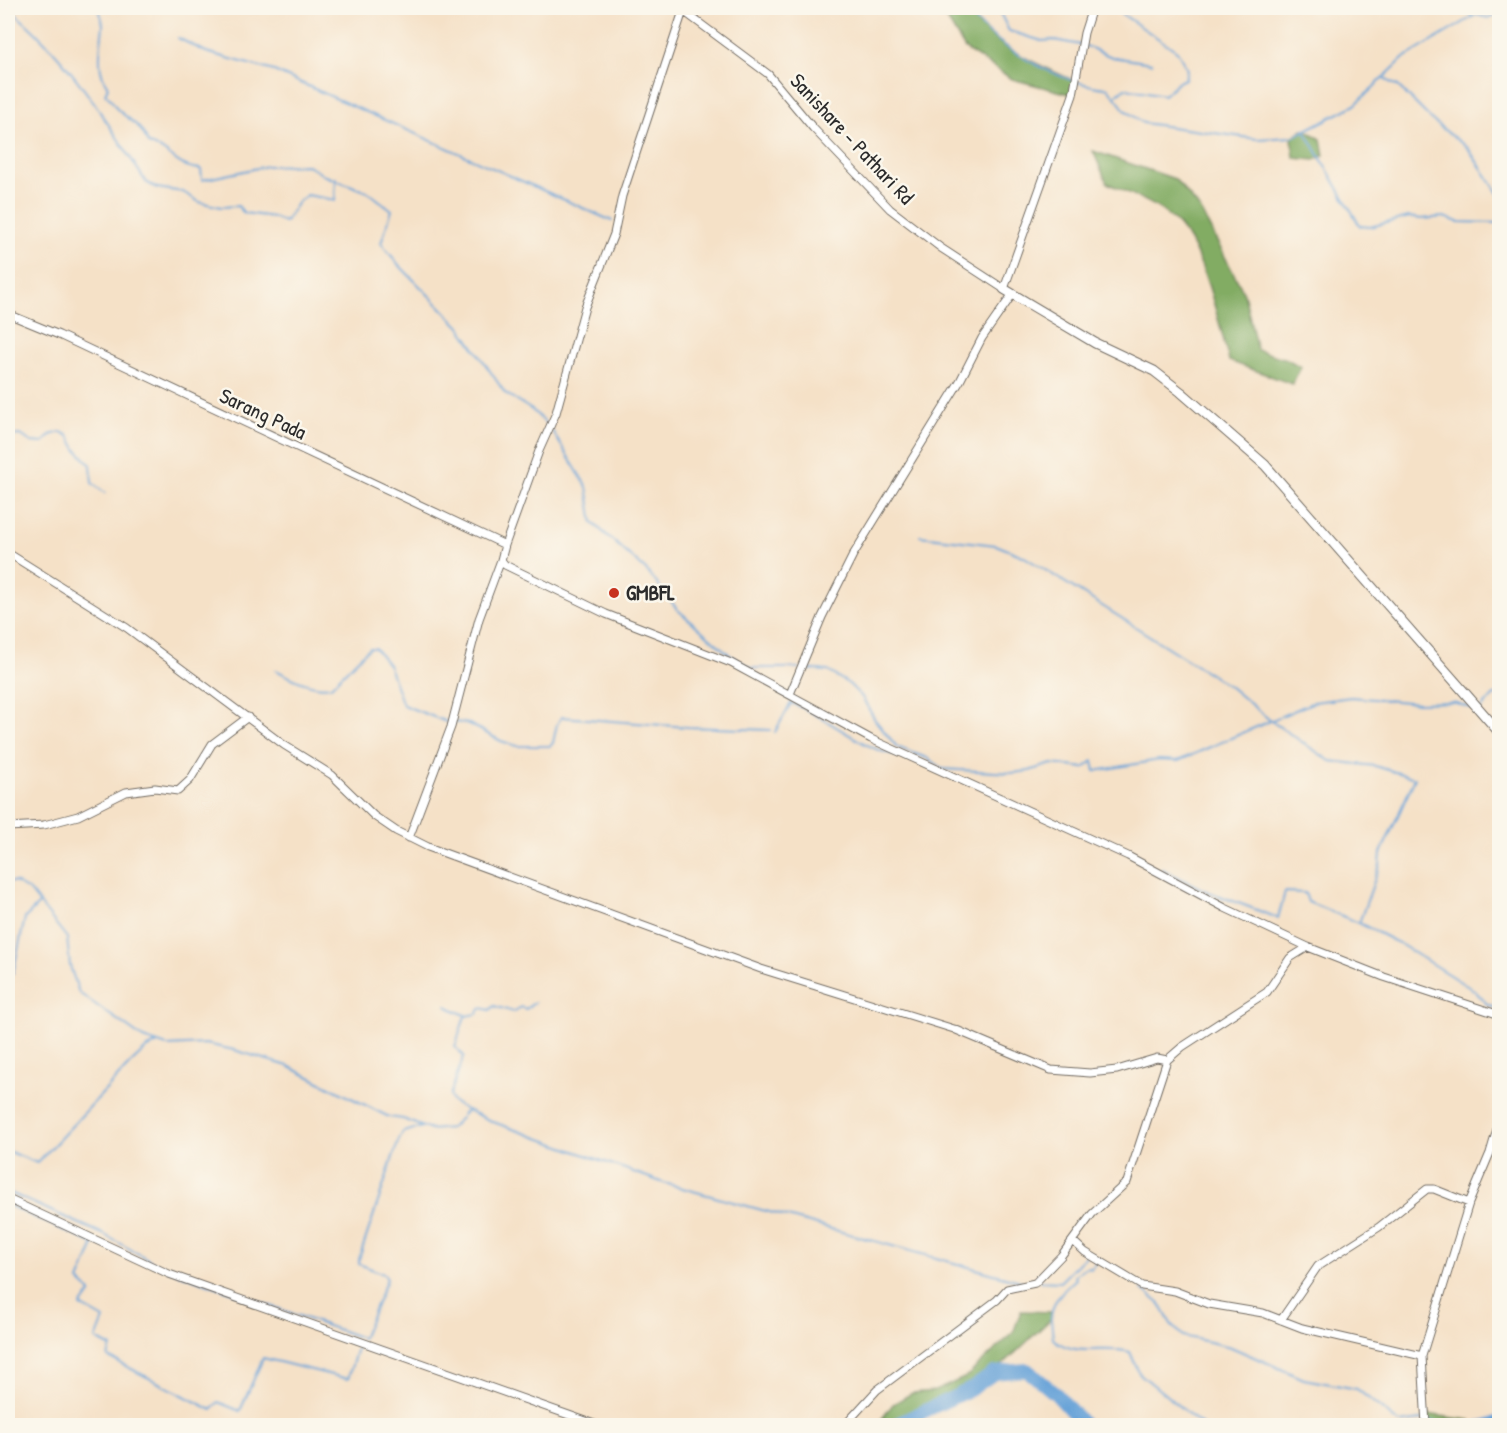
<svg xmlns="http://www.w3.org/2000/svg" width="1507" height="1433" viewBox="0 0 1507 1433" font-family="'Patrick Hand',sans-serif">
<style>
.forest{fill:#82ac63;stroke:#566c47;stroke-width:1.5}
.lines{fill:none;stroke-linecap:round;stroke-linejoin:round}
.stream{stroke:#67a3d8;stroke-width:2}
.canal{stroke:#67a3d8;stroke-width:8}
.river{stroke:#67a3d8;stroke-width:14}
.street-casing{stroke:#726b62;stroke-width:9}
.secondary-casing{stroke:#726b62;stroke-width:11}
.street{stroke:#fff;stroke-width:7}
.secondary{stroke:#fff;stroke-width:9}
.poi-dot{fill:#c8321e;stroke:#fbf7ec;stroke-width:2}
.labels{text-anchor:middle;stroke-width:5;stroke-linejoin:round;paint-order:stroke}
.street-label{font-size:21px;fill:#2b2b2b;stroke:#fbf7ec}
.poi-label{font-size:21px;font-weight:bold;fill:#2b2b2b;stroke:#fbf7ec;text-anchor:start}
</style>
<rect width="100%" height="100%" fill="#fbf7ec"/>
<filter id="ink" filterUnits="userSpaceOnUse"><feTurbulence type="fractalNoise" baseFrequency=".0167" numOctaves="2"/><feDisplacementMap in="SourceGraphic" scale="12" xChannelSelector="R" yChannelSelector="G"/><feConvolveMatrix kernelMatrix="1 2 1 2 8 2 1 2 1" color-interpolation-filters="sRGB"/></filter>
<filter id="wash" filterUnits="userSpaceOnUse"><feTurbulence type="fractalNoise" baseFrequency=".008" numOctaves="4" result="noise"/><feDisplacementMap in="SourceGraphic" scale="24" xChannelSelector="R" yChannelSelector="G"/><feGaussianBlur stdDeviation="1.35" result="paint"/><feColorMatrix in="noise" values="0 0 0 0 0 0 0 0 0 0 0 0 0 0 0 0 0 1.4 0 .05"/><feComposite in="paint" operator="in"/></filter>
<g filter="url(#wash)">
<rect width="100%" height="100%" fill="#f5e1c7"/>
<path class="forest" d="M963 8H967C989 45 1037 64 1075 81L1073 95 1012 79 965 49 945 16Z
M1304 129 1321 139 1324 155 1315 160 1294 158 1292 137Z
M1093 151 1175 179 1200 209 1244 293 1257 350 1287 359 1301 367 1292 384 1229 361C1220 326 1205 261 1185 233 1167 207 1135 196 1107 183Z
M1021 1311 1051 1312V1319L994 1373 973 1388 893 1425H877L893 1404 912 1393 935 1391 966 1377 1013 1333Z
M1426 1414 1470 1420 1467 1425 1426 1426Z"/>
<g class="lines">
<path class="stream" d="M8 8C68 56 105 119 146 182L157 188 183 192 199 202 221 207 238 206 244 213 273 217 285 222 298 202 307 195 335 200 336 178
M99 8C100 14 103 20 103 26 101 46 95 69 108 87L105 94C112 98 113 105 118 110 131 121 143 127 148 144 171 149 174 168 201 169L202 180 267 166 308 165 323 175 368 192 392 210 381 243 398 264 460 327 505 393 532 410 548 425
M967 8C989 45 1065 86 1108 88L1125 110 1143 123 1257 139 1292 137 1355 105 1404 58 1476 15 1489 18 1500 14
M992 8 1000 13 1009 31 1042 41 1054 40 1086 46 1112 57 1152 63
M1113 8 1177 51 1187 69 1185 79 1178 82 1164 95 1125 88 1115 96
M1398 8 1410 10 1421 8
M1456 8 1467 9 1472 17
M178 38 206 52 274 71 612 221
M1384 79 1398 86 1434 122 1468 148 1500 196
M1304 129 1360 226 1370 227 1409 217 1421 219 1444 217 1458 222 1500 223
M551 429 587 487 593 523 647 571 678 610 731 656 752 668H798
M8 436 21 435 31 442 43 443 50 435 61 432 69 436 76 449 91 465 92 483 105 493
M920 536 996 545 1023 556 1229 686 1271 721 1330 761 1375 766 1415 778 1381 853 1380 865 1359 923
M802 669 828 671 849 684 862 697 875 720 897 747 927 758 943 769 1012 773 1029 771 1052 764 1084 768 1093 761 1095 771 1159 760 1178 761 1314 702 1351 697 1419 703 1453 702 1474 709
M276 670C292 678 313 690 331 686L365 652 370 648H375L389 666 403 705 449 723
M1481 709 1494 695H1500
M455 722 469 724 501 741 517 746H550L553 743 557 724 562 717 687 727 770 730
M775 732 791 703C820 712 868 753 894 754
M1162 869 1204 890 1278 918 1285 892 1305 893 1308 902 1359 923 1400 944 1475 991 1487 1004 1500 1009
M8 882H15L30 891 67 938 70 966 79 993 143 1038 167 1046 206 1044 234 1050 288 1066 389 1117 403 1119 431 1130 451 1128 461 1118
M8 971 13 973 25 918 40 903
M446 1006 465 1015
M466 1110 452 1101 450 1095 464 1056 455 1047 465 1016 477 1014 481 1008 490 1010 494 1006 514 1012 521 1007 526 1009 535 1002
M462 1115 467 1110 496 1123 664 1183 1023 1282
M8 1151 37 1163 131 1063 146 1049 156 1044
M8 1192 103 1234 166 1269 362 1338
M8 1205 94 1244 79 1281 91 1292 81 1306 104 1319 96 1339 111 1347 108 1357 212 1410 218 1402 240 1411 263 1358 348 1379 358 1344
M1040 1281 1060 1282 1086 1256
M1142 1289 1160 1304 1171 1324 1183 1336 1231 1347 1304 1379 1357 1389 1399 1423 1422 1420
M1051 1319 1053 1339C1076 1358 1103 1345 1130 1352L1139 1373 1203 1426
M1051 1319C1052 1300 1062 1291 1076 1279L1074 1275 1088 1267 1091 1269 1097 1261
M362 1339 387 1279 384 1274 359 1264V1259L398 1142 403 1132 422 1127
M1428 1421 1452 1424"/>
<path class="canal" d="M1452 1424 1459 1426
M1473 1426 1500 1419"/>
<path class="river" d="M893 1426 973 1388 994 1373 1027 1370 1056 1394 1085 1426"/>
</g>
</g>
<g filter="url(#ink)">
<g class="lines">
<g class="street-casing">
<path id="street" d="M682 10 768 74 813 128 890 209 941 248 1004 289 1073 95 1084 33 1092 8
M683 11 622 196 614 234 585 307 556 413 539 451 505 545 501 560 505 565 606 614 731 663 871 739 1128 856 1225 908 1308 947 1384 977 1500 1015
M8 314 59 335 505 545
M8 553 127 628 284 745 332 775 374 816 396 831 428 847 761 969 954 1029 1051 1070 1090 1073 1117 1070 1157 1058 1167 1060
M790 694 822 617 853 555 960 381 982 338 1012 295
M8 827 44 825 78 816 126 792 155 788 178 791 190 780 212 744 248 717
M409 838 451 727 479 619 501 560
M8 1199 169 1274 600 1426
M1073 1241 1085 1252 1142 1286 1175 1291 1209 1304 1263 1313 1302 1328 1422 1356 1469 1203
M1281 1320 1318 1266 1379 1227 1427 1189H1434L1469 1203 1490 1153 1500 1119
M1422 1356 1426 1426
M844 1426 877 1390 997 1300 1007 1289 1035 1283 1061 1256 1092 1214 1127 1182 1167 1060 1182 1047 1267 992 1290 958 1308 947"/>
</g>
<g class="secondary-casing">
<path id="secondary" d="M1004 289 1095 343 1154 371 1181 392 1265 465 1500 733"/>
</g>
<use href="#street" class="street"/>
<use href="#secondary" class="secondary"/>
</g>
</g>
<circle class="poi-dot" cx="614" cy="593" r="6"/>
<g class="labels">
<g class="street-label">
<text transform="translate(852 139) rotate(47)" y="7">Sanishare - Pathari Rd</text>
<text transform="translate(263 414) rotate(25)" y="7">Sarang Pada</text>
</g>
<g class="poi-label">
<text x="626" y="600">GMBFL</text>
</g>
</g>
<rect width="1507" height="1433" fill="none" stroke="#fbf7ec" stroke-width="30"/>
</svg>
